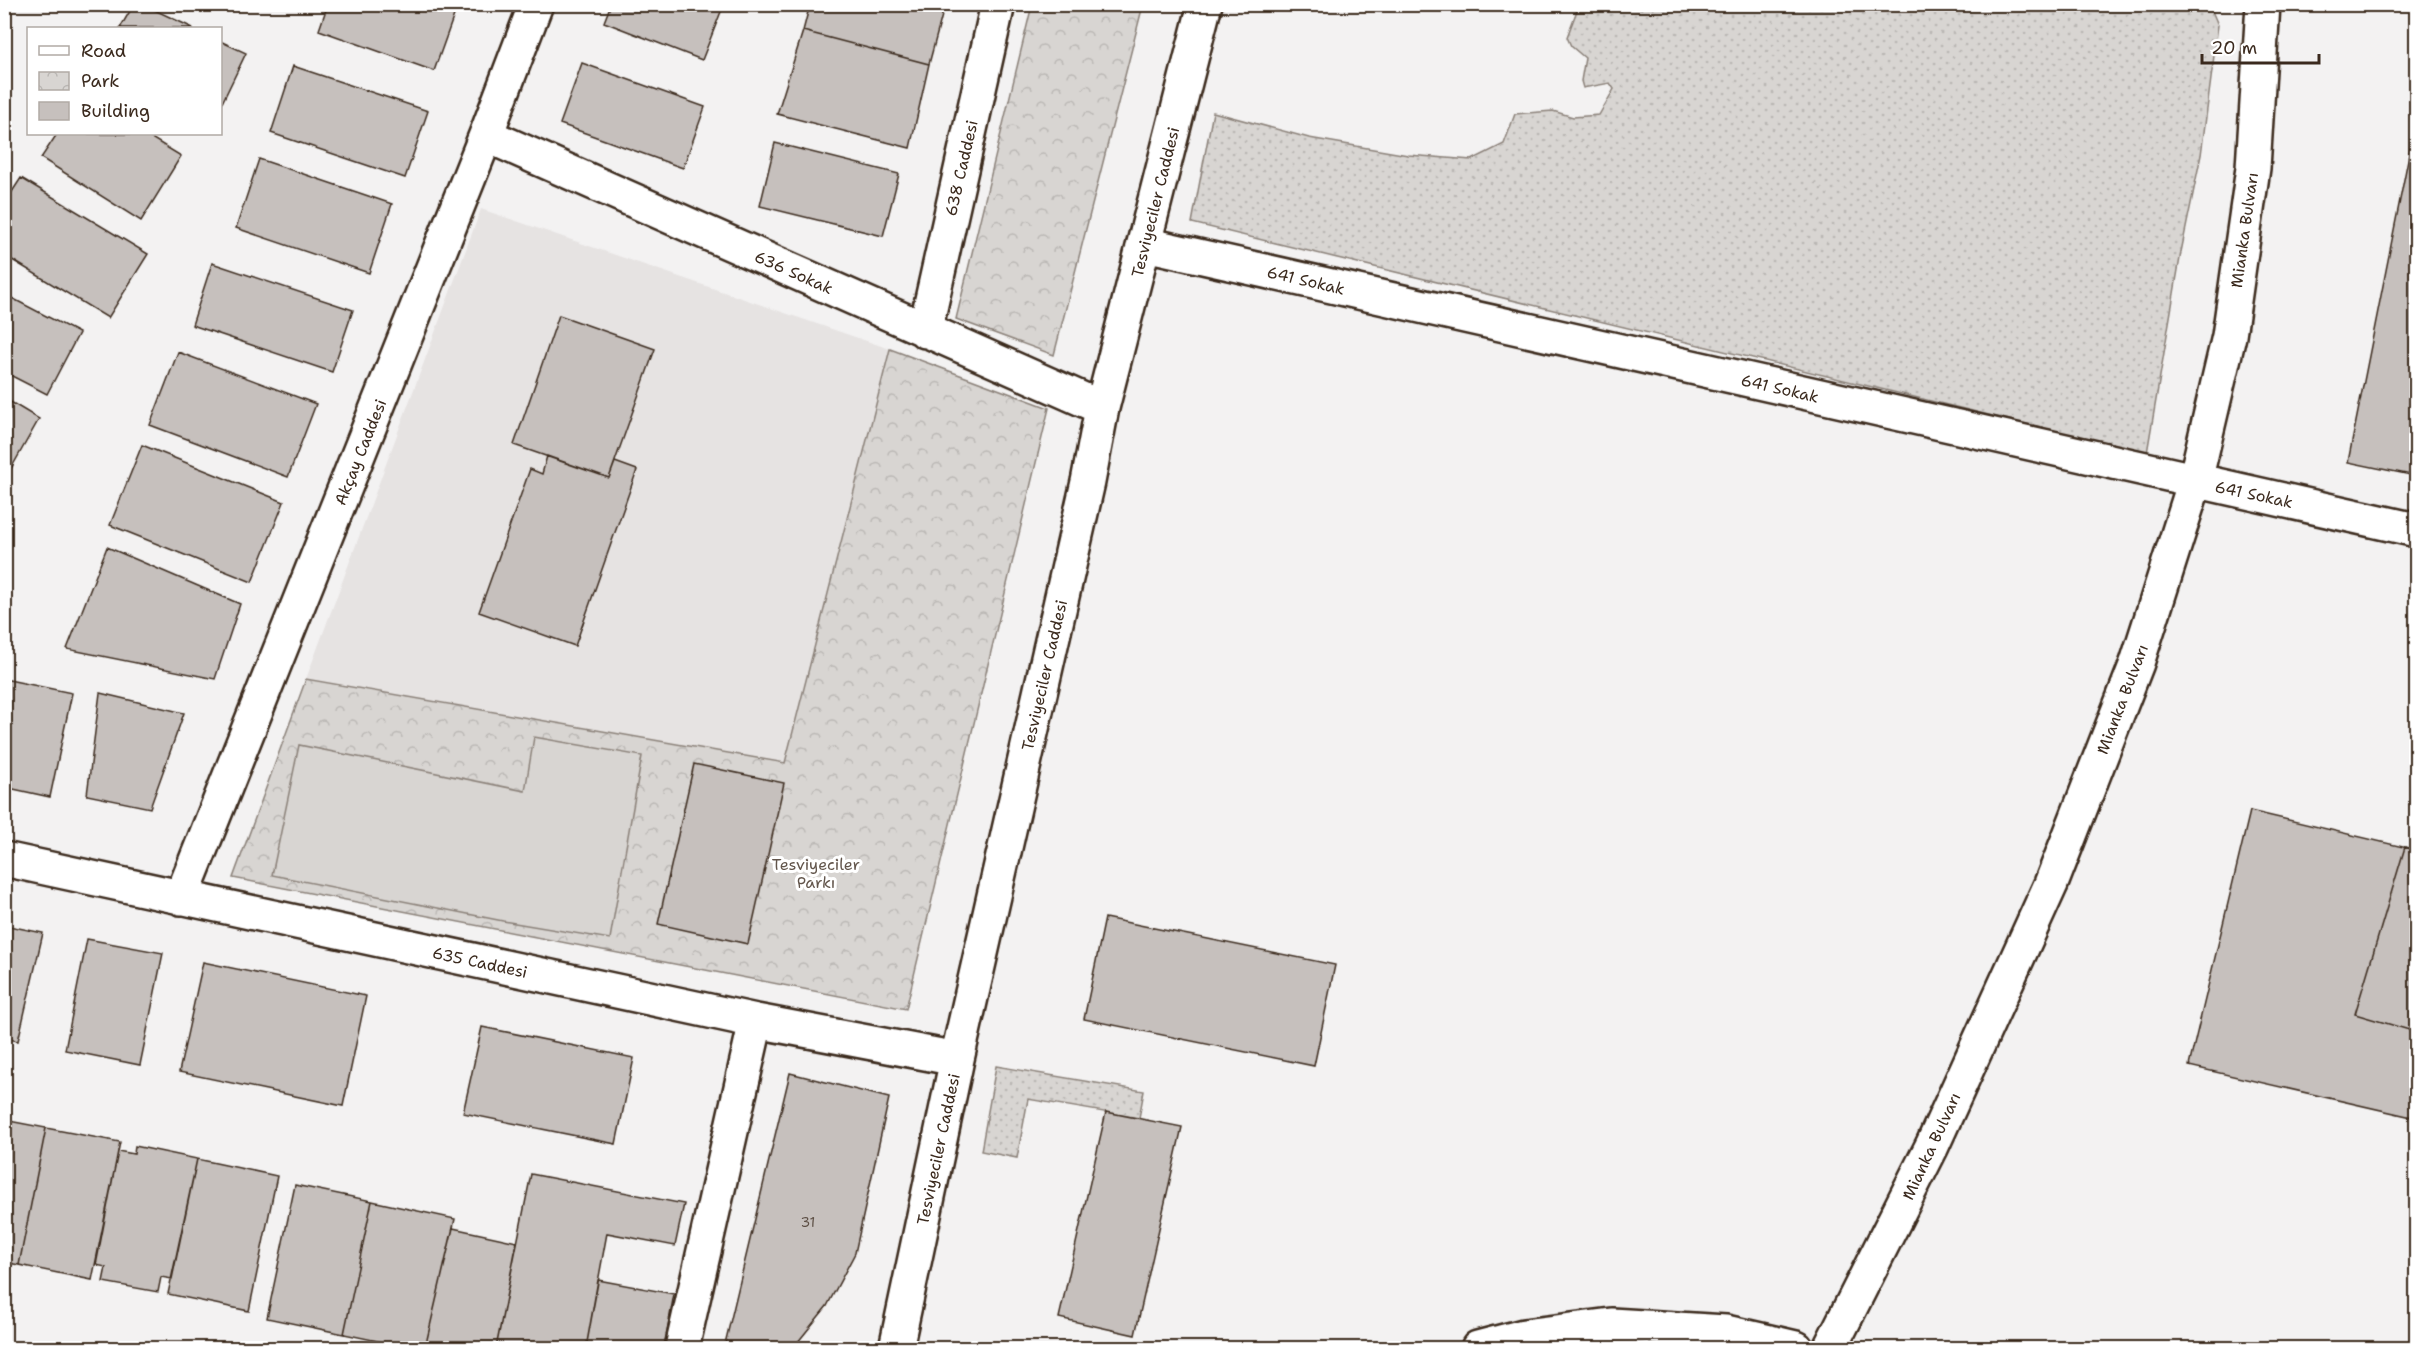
<svg xmlns="http://www.w3.org/2000/svg" width="2421" height="1353" viewBox="0 0 2421 1353" font-family="'Shantell Sans',sans-serif">
<style>
.built{fill:#e6e3e2}
.grass{fill:url(#grass-dots);stroke:#8a8078;stroke-width:1.5}
.park{fill:url(#park-crowns);stroke:#8a8078;stroke-width:1.5}
.garden{fill:#d8d5d2;stroke:#8a8078;stroke-width:1.5}
.building{fill:#c6c0bd;stroke:#3b2a1e;stroke-width:1.5}
.lines{fill:none;stroke-linecap:round;stroke-linejoin:round}
.minor-casing{stroke:#3b2a1e;stroke-width:38}
.minor{stroke:#fff;stroke-width:33}
.labels{text-anchor:middle;stroke-width:6;stroke-linejoin:round;paint-order:stroke}
.number-label{font-size:14px;fill:#5e5046}
.street-label{font-size:16px;fill:#3b2a1e;stroke:#fff}
.park-label{font-size:16px;fill:#62554b;stroke:#fff}
</style>
<defs>
<pattern id="grass-dots" width="8" height="8" patternUnits="userSpaceOnUse" patternTransform="scale(1.5)"><rect width="8" height="8" fill="#d8d5d2"/><path d="M2 2h.1M6 6h.1" fill="none" stroke="#bab7b4" stroke-width="1.8" stroke-linecap="round"/></pattern>
<pattern id="park-crowns" width="20" height="18" patternUnits="userSpaceOnUse" patternTransform="scale(1.5)"><rect width="20" height="18" fill="#d8d5d2"/><path d="M2 6a3 3 0 1 1 6 0M12 15a3 3 0 1 1 6 0" fill="none" stroke="#bab7b4"/></pattern>
</defs>
<rect width="100%" height="100%" fill="#f3f2f2"/>
<filter id="ink" filterUnits="userSpaceOnUse"><feTurbulence type="fractalNoise" baseFrequency=".0167" numOctaves="2"/><feDisplacementMap in="SourceGraphic" scale="12" xChannelSelector="R" yChannelSelector="G"/><feConvolveMatrix kernelMatrix="1 2 1 2 8 2 1 2 1" color-interpolation-filters="sRGB"/></filter>
<g filter="url(#ink)">
<path class="built" d="M481 209 890 349 785 763 306 679Z"/>
<path class="grass" d="M2209 4 2218 25 2201 155 2181 252 2147 453 1192 223 1213 112 1309 138 1408 155 1472 160 1504 144 1515 114 1553 111 1573 117 1599 115 1614 89 1610 83 1583 88 1581 81 1585 58 1571 46 1567 37 1579 5Z
M996 1066 1144 1091 1139 1118 1028 1099 1017 1158 981 1151Z"/>
<path class="park" d="M1032 5H1143L1054 355 956 319Z
M890 349 1049 408 906 1009 233 878 306 679 785 763Z"/>
<path class="garden" d="M534 737 642 756 610 939 503 921 272 875 299 745 525 791Z"/>
<path class="building" d="M134 4H142L193 28H120Z
M328 4H458L434 71 319 30Z
M611 4H724L702 60 604 22Z
M810 4H945L929 64 803 31Z
M803 31 929 64 910 148 777 114Z
M220 41 246 53 220 107Z
M582 63 705 107 683 168 560 124Z
M293 66 428 111 405 178 271 133Z
M2416 119V476L2348 462Z
M57 134H145L181 156 141 221 41 158Z
M775 143 899 174 883 236 760 206Z
M259 159 392 204 369 273 236 228Z
M21 178 148 254 108 318 4 255V204Z
M212 263 353 310 332 372 192 325Z
M4 294 79 333 47 394 4 372Z
M559 315 655 349 609 478 514 445Z
M178 352 316 404 288 477 150 425Z
M4 398 39 419 4 481Z
M142 445 284 502 252 582 110 525Z
M547 456 609 478 615 462 637 470 575 646 479 612 530 469 542 474Z
M107 547 240 604 215 679 67 649Z
M4 679 72 693 50 797 4 787Z
M100 693 184 713 150 808 87 795Z
M694 764 784 783 748 944 658 924Z
M2250 811 2416 850V1118L2189 1066Z
M2405 847 2416 850V1032L2355 1014Z
M1105 918 1335 965 1314 1066 1084 1019Z
M4 925 43 933 18 1041 4 1038Z
M87 939 163 953 140 1065 65 1050Z
M203 962 366 996 343 1106 179 1072Z
M482 1027 634 1058 616 1144 463 1113Z
M790 1073 889 1098 855 1253 827 1306 793 1348H724Z
M1106 1112 1182 1127 1135 1335 1059 1318Z
M4 1120 46 1128 19 1265 4 1262Z
M46 1128 120 1142 92 1280 19 1265Z
M135 1146 197 1159 172 1279 161 1277 158 1292 103 1282 106 1267 96 1265 118 1151 134 1154Z
M197 1159 277 1176 249 1311 168 1294Z
M531 1174 684 1204 675 1246 607 1233 586 1348H496Z
M295 1185 372 1201 344 1334 267 1318Z
M372 1201 455 1219 425 1348H411L344 1334Z
M453 1228 517 1242 496 1348H425Z
M598 1280 674 1294 664 1348H586Z"/>
<g class="lines">
<g class="minor-casing">
<path id="minor" d="M486 135 1102 408
M1145 244 2416 530
M925 331 998 4
M4 859 756 1021 957 1059
M181 898 486 135 536 4
M682 1348 756 1021
M896 1348 957 1059 1088 482 1102 408 1205 4
M1478 1348 1524 1336 1611 1325 1726 1332 1796 1348
M1830 1348 1932 1146 2051 884 2137 663 2195 481 2229 336 2253 168 2263 4"/>
</g>
<use href="#minor" class="minor"/>
</g>
</g>
<g class="labels">
<g class="number-label">
<text x="808" y="1227">31</text>
</g>
<g class="street-label">
<text transform="translate(961 168) rotate(-77)" y="6">638 Caddesi</text>
<text transform="translate(1155 202) rotate(-76)" y="6">Tesviyeciler Caddesi</text>
<text transform="translate(2244 230) rotate(-82)" y="6">Mianka Bulvarı</text>
<text transform="translate(794 272) rotate(24)" y="6">636 Sokak</text>
<text transform="translate(1306 280) rotate(13)" y="6">641 Sokak</text>
<text transform="translate(1780 388) rotate(13)" y="6">641 Sokak</text>
<text transform="translate(360 452) rotate(-68)" y="6">Akçay Caddesi</text>
<text transform="translate(2254 494) rotate(12)" y="6">641 Sokak</text>
<text transform="translate(1044 675) rotate(-77)" y="6">Tesviyeciler Caddesi</text>
<text transform="translate(2122 699) rotate(-69)" y="6">Mianka Bulvarı</text>
<text transform="translate(480 962) rotate(12)" y="6">635 Caddesi</text>
<text transform="translate(1931 1146) rotate(-65)" y="6">Mianka Bulvarı</text>
<text transform="translate(938 1149) rotate(-78)" y="6">Tesviyeciler Caddesi</text>
</g>
<g class="park-label">
<text x="816" y="870">Tesviyeciler<tspan x="816" dy="18">Parkı</tspan></text>
</g>
</g>
<rect width="2421" height="1353" fill="none" stroke="#fff" stroke-width="24"/>
<rect x="12" y="12" width="2397" height="1329" fill="none" stroke="#3b2a1e" stroke-width="2" filter="url(#ink)"/>
<rect x="27" y="27" width="195" height="108" fill="#ffffff" stroke="#b1aaa5" stroke-width="1.5"/>
<rect x="39" y="46" width="30" height="9" fill="#ffffff" stroke="#b1aaa5" stroke-width="1.5"/>
<text x="81" y="57" font-size="18" fill="#3b2a1e">Road</text>
<rect x="39" y="72" width="30" height="18" fill="url(#park-crowns)" stroke="#b1aaa5" stroke-width="1.5"/>
<text x="81" y="87" font-size="18" fill="#3b2a1e">Park</text>
<rect x="39" y="102" width="30" height="18" fill="#c6c0bd" stroke="#b1aaa5" stroke-width="1.5"/>
<text x="81" y="117" font-size="18" fill="#3b2a1e">Building</text>
<path d="M2202 54v9h117v-9" fill="none" stroke="#3b2a1e" stroke-width="3"/>
<text x="2211" y="54" font-size="18" fill="#3b2a1e" stroke="#ffffff" stroke-width="4.5" paint-order="stroke">20 m</text>
</svg>
